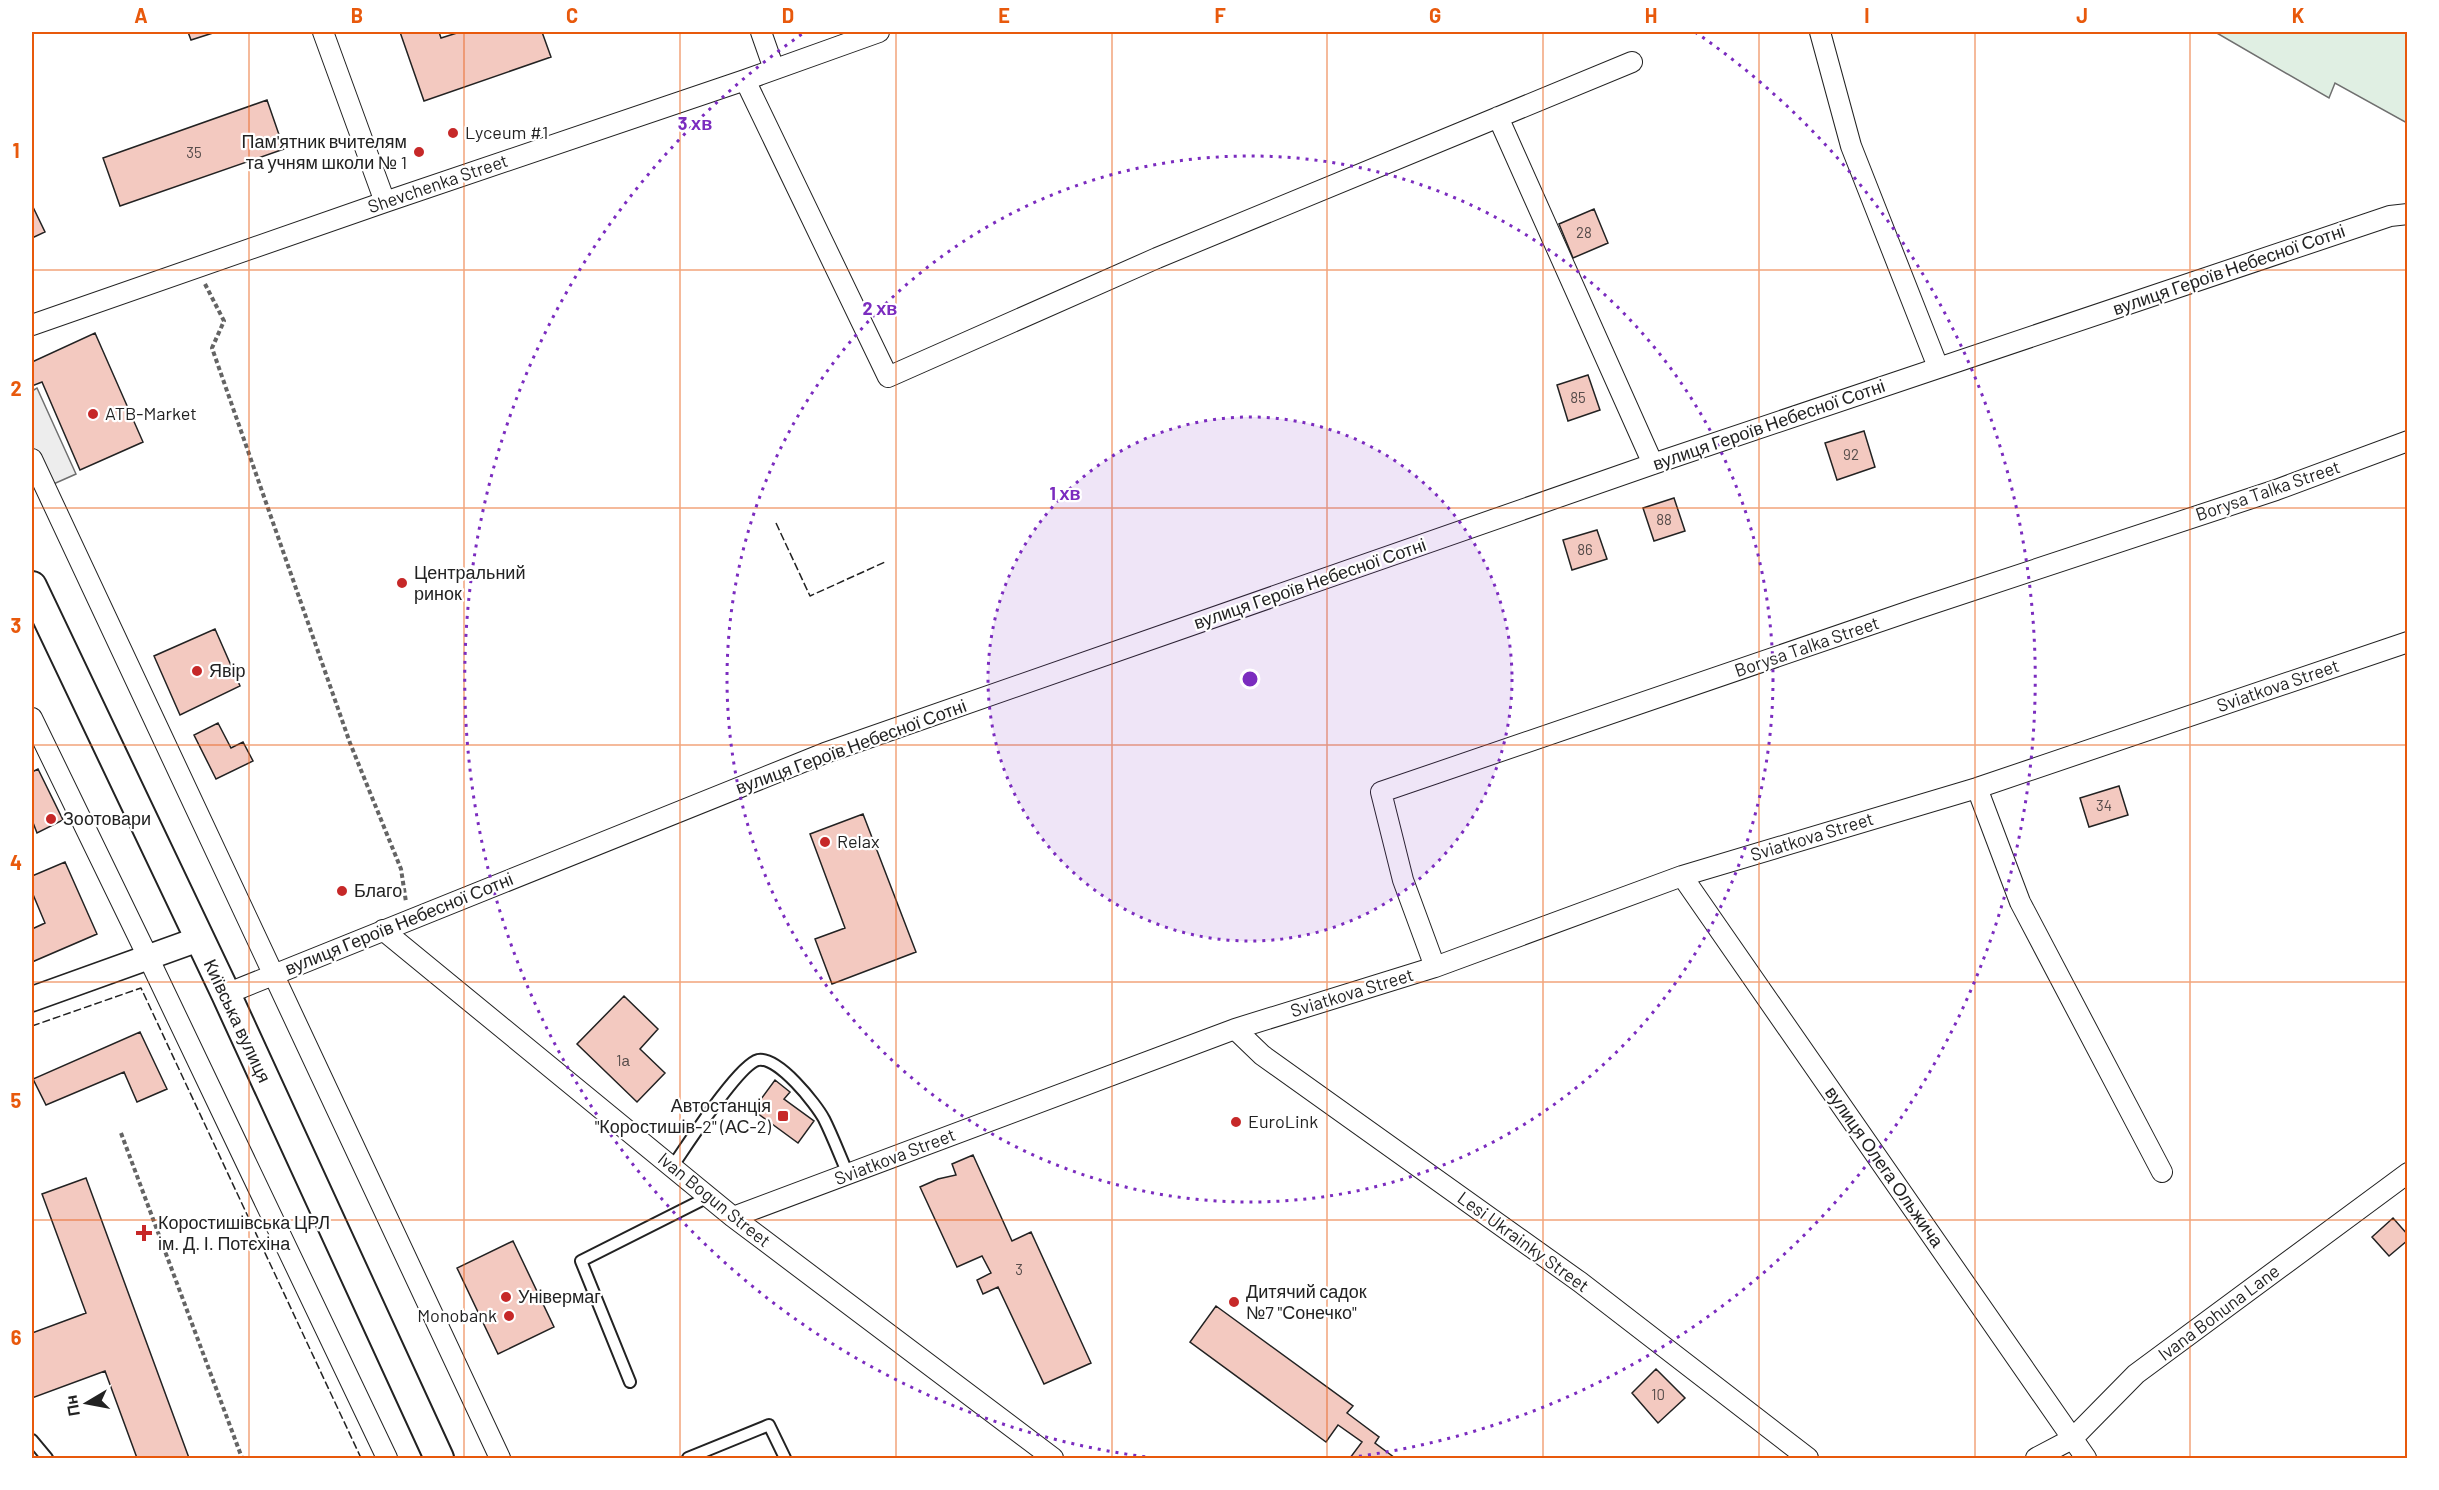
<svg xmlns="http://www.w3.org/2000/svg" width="2439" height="1490" viewBox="0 0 2439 1490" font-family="Barlow,sans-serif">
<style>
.green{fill:#e0efe3;stroke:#6f6f6f;stroke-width:1.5}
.parking{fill:#ededed;stroke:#6f6f6f;stroke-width:1.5}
.building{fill:#f3c9c0;stroke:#222;stroke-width:1.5}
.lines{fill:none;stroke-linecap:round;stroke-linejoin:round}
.service-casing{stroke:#222;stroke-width:14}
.minor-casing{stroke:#222;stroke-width:22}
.tertiary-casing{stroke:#222;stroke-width:27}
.secondary-casing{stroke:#222;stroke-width:32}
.path{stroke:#646464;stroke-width:4;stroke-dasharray:4.5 3;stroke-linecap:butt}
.service{stroke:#fff;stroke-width:10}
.minor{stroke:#fff;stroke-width:20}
.tertiary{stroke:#fff;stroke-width:24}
.secondary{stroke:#fff;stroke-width:28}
.fence{stroke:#222;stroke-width:1.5;stroke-dasharray:8 3;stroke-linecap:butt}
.grid{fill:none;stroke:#e8590c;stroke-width:1.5;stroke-opacity:0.55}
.ring{fill:none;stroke:#7b2cbf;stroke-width:3;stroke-dasharray:3 6}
.poi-dot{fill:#c62828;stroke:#fff;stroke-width:2}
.labels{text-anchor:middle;stroke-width:4.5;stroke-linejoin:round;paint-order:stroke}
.number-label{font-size:15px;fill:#564c4a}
.poi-label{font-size:18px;fill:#222;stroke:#fff;text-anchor:start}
.street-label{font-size:18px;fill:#222;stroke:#fff}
.centre{fill:#7b2cbf;stroke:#fff;stroke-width:3}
.ring-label{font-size:18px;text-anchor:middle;font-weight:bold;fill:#7b2cbf;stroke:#fff;stroke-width:4.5;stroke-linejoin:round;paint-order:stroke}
.neatline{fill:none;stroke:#e8590c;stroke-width:2}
.grid-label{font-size:20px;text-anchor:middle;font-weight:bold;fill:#e8590c}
</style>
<rect width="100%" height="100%" fill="#fff"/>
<path class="green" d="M2215 32H2407V123L2335 83 2329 98Z"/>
<path class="parking" d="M37 388 76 474 49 486 32 447V391Z"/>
<path class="building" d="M188 32H216L191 40Z
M400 32H439L441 38 460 32H542L551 57 424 101Z
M267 100 284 149 120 206 103 158Z
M32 205 45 232 32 238Z
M1594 209 1608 243 1573 258 1559 224Z
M95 333 143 442 80 470 42 382 32 386V362Z
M1588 375 1600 410 1568 421 1557 385Z
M1864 431 1875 467 1837 480 1825 443Z
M1674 498 1685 531 1654 541 1643 508Z
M1597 530 1607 559 1572 570 1563 540Z
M215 629 240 686 180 715 154 656Z
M218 723 231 748 243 742 253 761 216 779 194 735Z
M38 769 63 820 37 833 32 820V772Z
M2119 786 2128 815 2089 827 2080 798Z
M863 814 916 952 832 984 815 939 845 928 810 834Z
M65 862 97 934 32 962V929L45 923 32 892V876Z
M624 996 658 1029 640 1049 665 1073 637 1102 577 1044Z
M140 1032 167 1089 137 1102 124 1072 46 1105 33 1079Z
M775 1080 790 1092 784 1099 814 1121 798 1143 753 1110Z
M973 1155 1012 1241 1031 1232 1091 1363 1044 1384 998 1287 983 1294 977 1280 991 1273 982 1256 957 1267 920 1187 938 1179 956 1175 952 1164Z
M86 1178 189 1458H137L105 1371 32 1398V1333L86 1313 42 1194Z
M2393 1218 2408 1235V1240L2389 1256 2372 1237Z
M513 1241 554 1327 498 1354 457 1268Z
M1216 1306 1353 1406 1347 1413 1379 1437 1375 1443 1395 1458H1350L1362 1442 1338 1425 1326 1442 1190 1342Z
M1656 1369 1685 1398 1658 1423 1632 1393Z"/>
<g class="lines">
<g class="service-casing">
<path id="service" d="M672 1167C686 1147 738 1065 758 1060 778 1056 816 1104 824 1119 833 1137 840 1156 848 1174
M630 1382 581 1261 708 1197
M32 1440 47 1458
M688 1458 769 1425 785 1458"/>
</g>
<g class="minor-casing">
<path id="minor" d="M323 32 385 202
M761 32 774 69
M1820 32 1851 146 1938 367
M745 80 888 377 1157 258 1632 62
M1498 117 1653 464
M32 325 385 202 745 80 879 32
M32 459 500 1458
M32 718 148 957 387 1458
M1977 788 2020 902 2162 1172
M1682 876 2086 1458
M383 930 733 1217 1053 1458
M1435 967 1403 880 1381 792 1916 609 2276 490 2408 441
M226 994 825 753 1653 464 2390 216 2408 214
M1235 1029 1262 1055 1580 1282 1808 1458
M733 1217 1235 1029 1435 967 1682 876 1977 788 2408 642
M2036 1458 2072 1439 2136 1374 2408 1173"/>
</g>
<g class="tertiary-casing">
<path id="tertiary" d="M32 999 199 939"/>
</g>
<g class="secondary-casing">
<path id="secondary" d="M32 586 226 994 439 1458"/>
</g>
<path class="path" d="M205 284 224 321 212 348 350 743 401 869 406 902
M121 1133 242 1458"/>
<use href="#service" class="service"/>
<use href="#minor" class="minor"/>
<use href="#tertiary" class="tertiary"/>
<use href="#secondary" class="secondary"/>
<path class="fence" d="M776 523 810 596 885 562
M32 1026 141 988 361 1458"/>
</g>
<path class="grid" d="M249 32V1458M464 32V1458M680 32V1458M896 32V1458M1112 32V1458M1327 32V1458M1543 32V1458M1759 32V1458M1975 32V1458M2190 32V1458M32 270H2408M32 508H2408M32 745H2408M32 982H2408M32 1220H2408"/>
<circle cx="1250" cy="679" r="262" fill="#7b2cbf" fill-opacity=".12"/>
<g class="ring">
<circle cx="1250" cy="679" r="262"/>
<circle cx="1250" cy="679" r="523"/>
<path d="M1154 1458A785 785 0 0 1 805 32M1695 32A785 785 0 0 1 1346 1458"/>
</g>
<g class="poi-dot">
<circle cx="453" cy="133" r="6"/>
<circle cx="419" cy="152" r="6"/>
<circle cx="93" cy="414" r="6"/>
<circle cx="402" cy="583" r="6"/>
<circle cx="197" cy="671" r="6"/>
<circle cx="51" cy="819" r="6"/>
<circle cx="825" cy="842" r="6"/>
<circle cx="342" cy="891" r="6"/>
<rect x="777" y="1110" width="12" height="12" rx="3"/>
<circle cx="1236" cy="1122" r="6"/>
<path d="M141 1224h6v6h6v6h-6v6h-6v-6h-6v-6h6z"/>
<circle cx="506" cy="1297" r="6"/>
<circle cx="1234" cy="1302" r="6"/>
<circle cx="509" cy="1316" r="6"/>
</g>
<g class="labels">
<g class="number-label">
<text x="194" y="158">35</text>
<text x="1584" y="238">28</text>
<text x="1578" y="403">85</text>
<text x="1851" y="460">92</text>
<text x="1664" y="525">88</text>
<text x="1585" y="555">86</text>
<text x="2104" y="811">34</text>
<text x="623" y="1066">1а</text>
<text x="1019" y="1275">3</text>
<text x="1658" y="1400">10</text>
</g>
<g class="poi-label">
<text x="465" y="139">Lyceum #1</text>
<text x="407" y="148" text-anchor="end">Пам'ятник вчителям<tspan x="407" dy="21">та учням школи № 1</tspan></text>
<text x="105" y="420">ATB-Market</text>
<text x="414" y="579">Центральний<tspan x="414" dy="21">ринок</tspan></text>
<text x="209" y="677">Явір</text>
<text x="63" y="825">Зоотовари</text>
<text x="837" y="848">Relax</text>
<text x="354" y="897">Благо</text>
<text x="771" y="1112" text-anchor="end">Автостанція<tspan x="771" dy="21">"Коростишів-2" (АС-2)</tspan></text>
<text x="1248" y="1128">EuroLink</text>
<text x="158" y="1229">Коростишівська ЦРЛ<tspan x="158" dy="21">ім. Д. І. Потєхіна</tspan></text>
<text x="1246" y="1298">Дитячий садок<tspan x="1246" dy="21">№7 "Сонечко"</tspan></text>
<text x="518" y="1303">Універмаг</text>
<text x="497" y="1322" text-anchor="end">Monobank</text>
</g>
<g class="street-label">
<text transform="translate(438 184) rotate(-19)" y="6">Shevchenka Street</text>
<text transform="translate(2229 270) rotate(-19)" y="6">вулиця Героїв Небесної Сотні</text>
<text transform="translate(1769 425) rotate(-19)" y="6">вулиця Героїв Небесної Сотні</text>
<text transform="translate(2268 491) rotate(-19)" y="6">Borysa Talka Street</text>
<text transform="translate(1310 584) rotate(-19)" y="6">вулиця Героїв Небесної Сотні</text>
<text transform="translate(1807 647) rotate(-19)" y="6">Borysa Talka Street</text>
<text transform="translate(2278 686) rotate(-19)" y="6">Sviatkova Street</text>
<text transform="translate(851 747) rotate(-20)" y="6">вулиця Героїв Небесної Сотні</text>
<text transform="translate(1812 837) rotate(-17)" y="6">Sviatkova Street</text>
<text transform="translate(399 924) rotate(-22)" y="6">вулиця Героїв Небесної Сотні</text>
<text transform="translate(1352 993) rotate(-17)" y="6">Sviatkova Street</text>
<text transform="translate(237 1021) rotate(65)" y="6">Київська вулиця</text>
<text transform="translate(895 1157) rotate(-21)" y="6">Sviatkova Street</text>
<text transform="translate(1884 1167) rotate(55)" y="6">вулиця Олега Ольжича</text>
<text transform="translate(714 1200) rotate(39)" y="6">Ivan Bogun Street</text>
<text transform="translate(1523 1242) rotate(36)" y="6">Lesi Ukrainky Street</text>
<text transform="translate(2219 1313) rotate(-37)" y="6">Ivana Bohuna Lane</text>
</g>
</g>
<circle cx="1250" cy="679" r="9" class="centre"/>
<g class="ring-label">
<text x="695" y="130">3 хв</text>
<text x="880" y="315">2 хв</text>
<text x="1065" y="500">1 хв</text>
</g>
<rect width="2439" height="1490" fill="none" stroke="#ffffff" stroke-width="66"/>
<g transform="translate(87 1403) rotate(260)" stroke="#ffffff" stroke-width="4.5" paint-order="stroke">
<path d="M0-4.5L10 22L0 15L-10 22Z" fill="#222222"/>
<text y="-9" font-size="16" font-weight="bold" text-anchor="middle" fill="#222222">Пн</text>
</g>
<rect x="33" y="33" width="2373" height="1424" class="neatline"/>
<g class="grid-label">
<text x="141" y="23">A</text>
<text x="357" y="23">B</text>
<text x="572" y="23">C</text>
<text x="788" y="23">D</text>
<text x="1004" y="23">E</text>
<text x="1220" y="23">F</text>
<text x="1435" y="23">G</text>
<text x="1651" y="23">H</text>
<text x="1867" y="23">I</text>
<text x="2082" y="23">J</text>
<text x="2298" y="23">K</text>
<text x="16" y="158">1</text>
<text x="16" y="396">2</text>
<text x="16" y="633">3</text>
<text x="16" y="870">4</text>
<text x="16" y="1108">5</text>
<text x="16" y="1345">6</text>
</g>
</svg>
